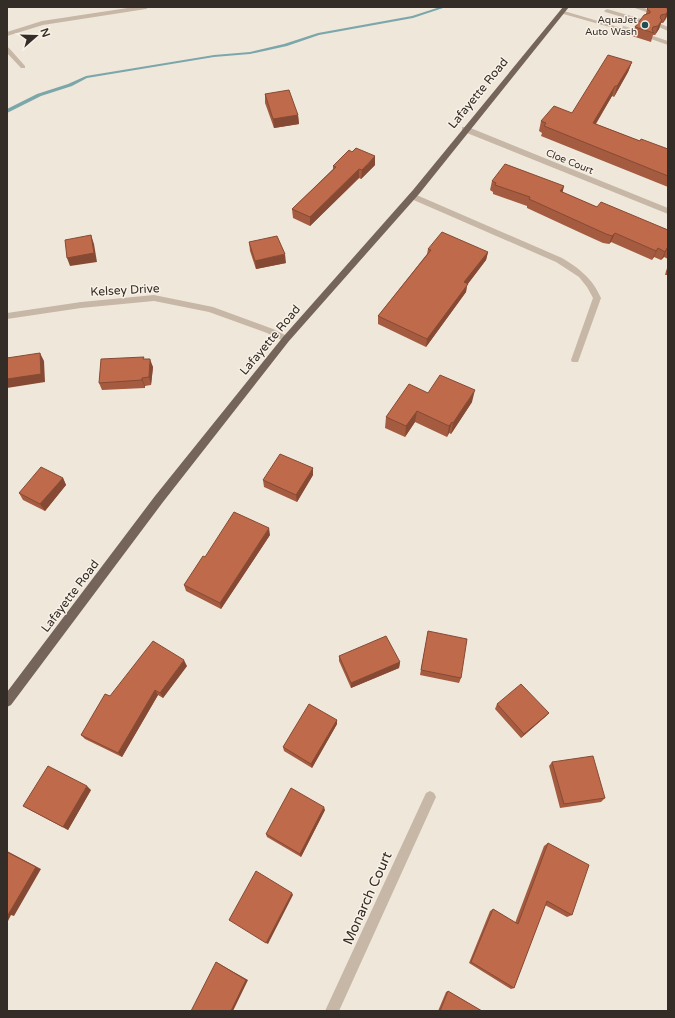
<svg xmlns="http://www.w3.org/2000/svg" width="675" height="1018" viewBox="0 0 675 1018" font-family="'Varela Round',sans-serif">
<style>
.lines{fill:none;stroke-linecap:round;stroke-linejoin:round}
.stream{fill:#7ba7ab;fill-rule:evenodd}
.minor-tunnel{stroke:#cac2b7;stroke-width:7;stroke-dasharray:7 3.5;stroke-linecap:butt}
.minor{fill:#c7b7a7;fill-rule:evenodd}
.major{fill:#756459;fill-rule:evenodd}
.wall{fill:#a45b40}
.shaded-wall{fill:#864a34}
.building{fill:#bf6a4a;stroke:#864a34}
.poi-dot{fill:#1f4e53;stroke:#f8f1e6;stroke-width:1.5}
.labels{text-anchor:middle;stroke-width:3;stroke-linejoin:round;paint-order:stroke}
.far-poi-label{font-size:10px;fill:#342c27;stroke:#f8f1e6;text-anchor:end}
.far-street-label{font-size:10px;fill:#342c27;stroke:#f8f1e6}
.street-label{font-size:12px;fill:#342c27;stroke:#f8f1e6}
.near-street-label{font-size:14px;fill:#342c27;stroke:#f8f1e6}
</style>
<rect width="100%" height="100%" fill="#f0e7db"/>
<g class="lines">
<path class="stream" d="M440 7H446L413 18 319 35 287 46 250 54 214 57 87 78 72 86 41 96 7 113V109L37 94 68 84 86 76 214 55 250 52 284 44 318 33 412 16Z"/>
<path class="minor-tunnel" d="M622 29 645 36"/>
<path class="minor" d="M134 7H149L146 9 43 25 7 36V32L42 21Z
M632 7H642L652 11 649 13Z
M607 9 645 20 646 21 643 23 605 12 604 11Z
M560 11H564L625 29 620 30 560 13Z
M668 14V18L665 17V15Z
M661 24 668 27V31L659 27V25Z
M653 36 668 41V45L651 39V37Z
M7 47 9 48 25 66V68H21L7 53Z
M462 127H468L668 208V214L462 131Z
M412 193 562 258C580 269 592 278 601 298L578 362H572L571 360 593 298 587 287 579 277 556 262 409 198 408 196Z
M154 295 213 307 273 329 289 337 290 339 286 342 267 333 209 312 154 301 81 308 7 319V313L81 302Z
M430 791 434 793 436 797 339 1011H325L426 793Z"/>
<path class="major" d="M563 7H569L419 194 289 341 163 502 11 705 7 707V692L155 496 283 337 413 190Z"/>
</g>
<path class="wall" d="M668 7V14L666 19 663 23H661L659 29 655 35H653L651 42 632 36 635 27 646 14 647 9Z
M632 62 628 72 614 97 612 96 596 124 640 141 668 149V187L541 136 542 133 539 131 541 121 572 113Z
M265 94 298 115 299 124 274 128 265 103Z
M375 165 361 179 359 178 310 226 293 218 292 209 333 169V166Z
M492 181 564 186 562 192 597 207 668 230V259L664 257 661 260 654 257 652 260 611 242 609 244 603 243 581 233 527 208V206L493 194V192L490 190Z
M249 242 286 263 256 269 250 251Z
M428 249 488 252 486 260 467 285 466 292 426 347 378 324V316L427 254Z
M668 266V275H665L666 271Z
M144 359 153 367 151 385 145 386V388L102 390 99 383Z
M428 393 472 402 451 434 449 433 447 437 415 422 405 437 385 428 386 417Z
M313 475 297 502 264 487 263 480Z
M63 478 66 485 45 511 23 500 19 493Z
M270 535 221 609 186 591 184 585 205 557Z
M428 631 461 678 459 683 420 675Z
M339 656 400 662 399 668 351 688 339 661Z
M187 666 163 698 158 695 122 757 85 739 81 735 110 696Z
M497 704 549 713 545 717 521 738 495 709Z
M337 720V724L312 768 284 751 283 747Z
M552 762 605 798 601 802 560 808 549 766Z
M91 790 68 830 23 806Z
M325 810 301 857 267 837 266 834Z
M548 843 572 915 567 917 545 905 514 988 511 989 469 963 490 911 493 909 515 923 544 846Z
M448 991 482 1011H438L446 992Z"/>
<path class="shaded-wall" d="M666 7H668V14L663 23 666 14Z
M662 20 659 29 655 35 658 26Z
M632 62 628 72 614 97 617 86Z
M615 86 612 96 590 133 593 123Z
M298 115 299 124 274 128 273 119Z
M375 156V165L361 179 362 170Z
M359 169V178L310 226V217Z
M564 186 562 195 560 191Z
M615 233 611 242 609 244 612 236Z
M91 235 94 244 97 262 70 266 67 258Z
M658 248 654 257 652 260 656 251Z
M667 248 664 257 661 260Z
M488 252 486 260 467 285 466 292 426 347 427 339 464 282Z
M285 254 286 263 256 269 255 261Z
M7 264 8 276 7 277Z
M40 353 44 361 45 382 7 388V379Z
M150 359 153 367 151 385 149 377Z
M142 378 145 386V388L142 380Z
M475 390 472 402 451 434 453 423Z
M417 411 415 422 405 437 406 426Z
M452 422 449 433 447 437 449 426Z
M313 468V475L297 502 296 495Z
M63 478 66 485 45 511 40 504Z
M269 528 270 535 221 609 220 603Z
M184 660 187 666 163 698 160 693Z
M400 662 399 668 351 688V683Z
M155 690 158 695 122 757 118 753Z
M549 713 545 717 521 738 524 734Z
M337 720V724L312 768 311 764Z
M87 786 91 790 68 830 63 827Z
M324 807 325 810 301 857 300 854Z
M7 851 41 869 14 916 11 915 7 923Z
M292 893 293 895 268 944 266 943Z
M216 962 248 980 233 1011H231Z"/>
<path class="building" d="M649 7H667V9L668 10V11L666 14 661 15 660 18 662 20 658 26 653 27 652 30 654 33 635 27 644 15 650 13V11L647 9Z
M608 55 632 62 617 86H615L593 123 640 141 641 139 668 149V176L544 126 546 123 541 121 554 106 572 113Z
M289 90 298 115 273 119 265 94Z
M356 148 375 156 362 170 359 169 310 217 292 209 336 167 333 166 349 150 352 152Z
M505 164 564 186 560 191 597 207 601 202 668 230V249L667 248 665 252 658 248 656 251 615 233 612 236 606 234 529 199 530 197 495 185 496 183 492 181Z
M442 232 488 252 464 282 468 284 427 339 378 316 431 250 428 249Z
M91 235 94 253 67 258 65 240Z
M277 236 285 254 255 261 249 242Z
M40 353 41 374 7 379V358Z
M144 357 143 359H150L149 377 142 378V380L99 383 101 359Z
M440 375 475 390 453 423 452 422 449 426 417 411 406 426 386 417 409 384 428 393Z
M280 454 313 468 296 495 263 480Z
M41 467 63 478 40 504 19 493Z
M234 512 269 528 220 603 184 585 203 556 205 557Z
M428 631 467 639 461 678 421 670Z
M386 636 400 662 351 683 339 656Z
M153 641 184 660 160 693 155 690 118 753 81 735 105 694 110 696Z
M521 684 549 713 524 734 497 704Z
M309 704 337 720 311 764 283 747Z
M593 756 605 798 564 804 552 762Z
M48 766 87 786 63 827 23 806Z
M291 788 324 807 300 854 266 834Z
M548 843 589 865 572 915 547 901 514 988 471 962 493 909 518 924Z
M7 852 36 867 8 915 7 914Z
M256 871 292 893 266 943 229 920Z
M216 962 246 980 231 1011H191Z
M448 991 482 1011H440Z"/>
<circle class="poi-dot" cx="645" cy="25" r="4"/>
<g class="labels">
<g class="far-poi-label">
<text x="637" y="23">AquaJet<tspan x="637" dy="12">Auto Wash</tspan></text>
</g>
<g class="far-street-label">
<text transform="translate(570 161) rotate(22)" y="4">Cloe Court</text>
</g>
<g class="street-label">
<text transform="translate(478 93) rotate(-51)" y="4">Lafayette Road</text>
<text transform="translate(125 290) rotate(-3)" y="4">Kelsey Drive</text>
<text transform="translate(270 340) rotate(-50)" y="4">Lafayette Road</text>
<text transform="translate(70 596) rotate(-53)" y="4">Lafayette Road</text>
</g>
<g class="near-street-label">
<text transform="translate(367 898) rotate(-66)" y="5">Monarch Court</text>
</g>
</g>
<rect width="675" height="1018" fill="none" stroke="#342c27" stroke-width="16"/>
<g transform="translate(36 36) rotate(70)" stroke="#f8f1e6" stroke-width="3" paint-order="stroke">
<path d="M0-3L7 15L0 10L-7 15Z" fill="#342c27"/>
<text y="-6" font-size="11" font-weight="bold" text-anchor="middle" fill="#342c27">N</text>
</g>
</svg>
